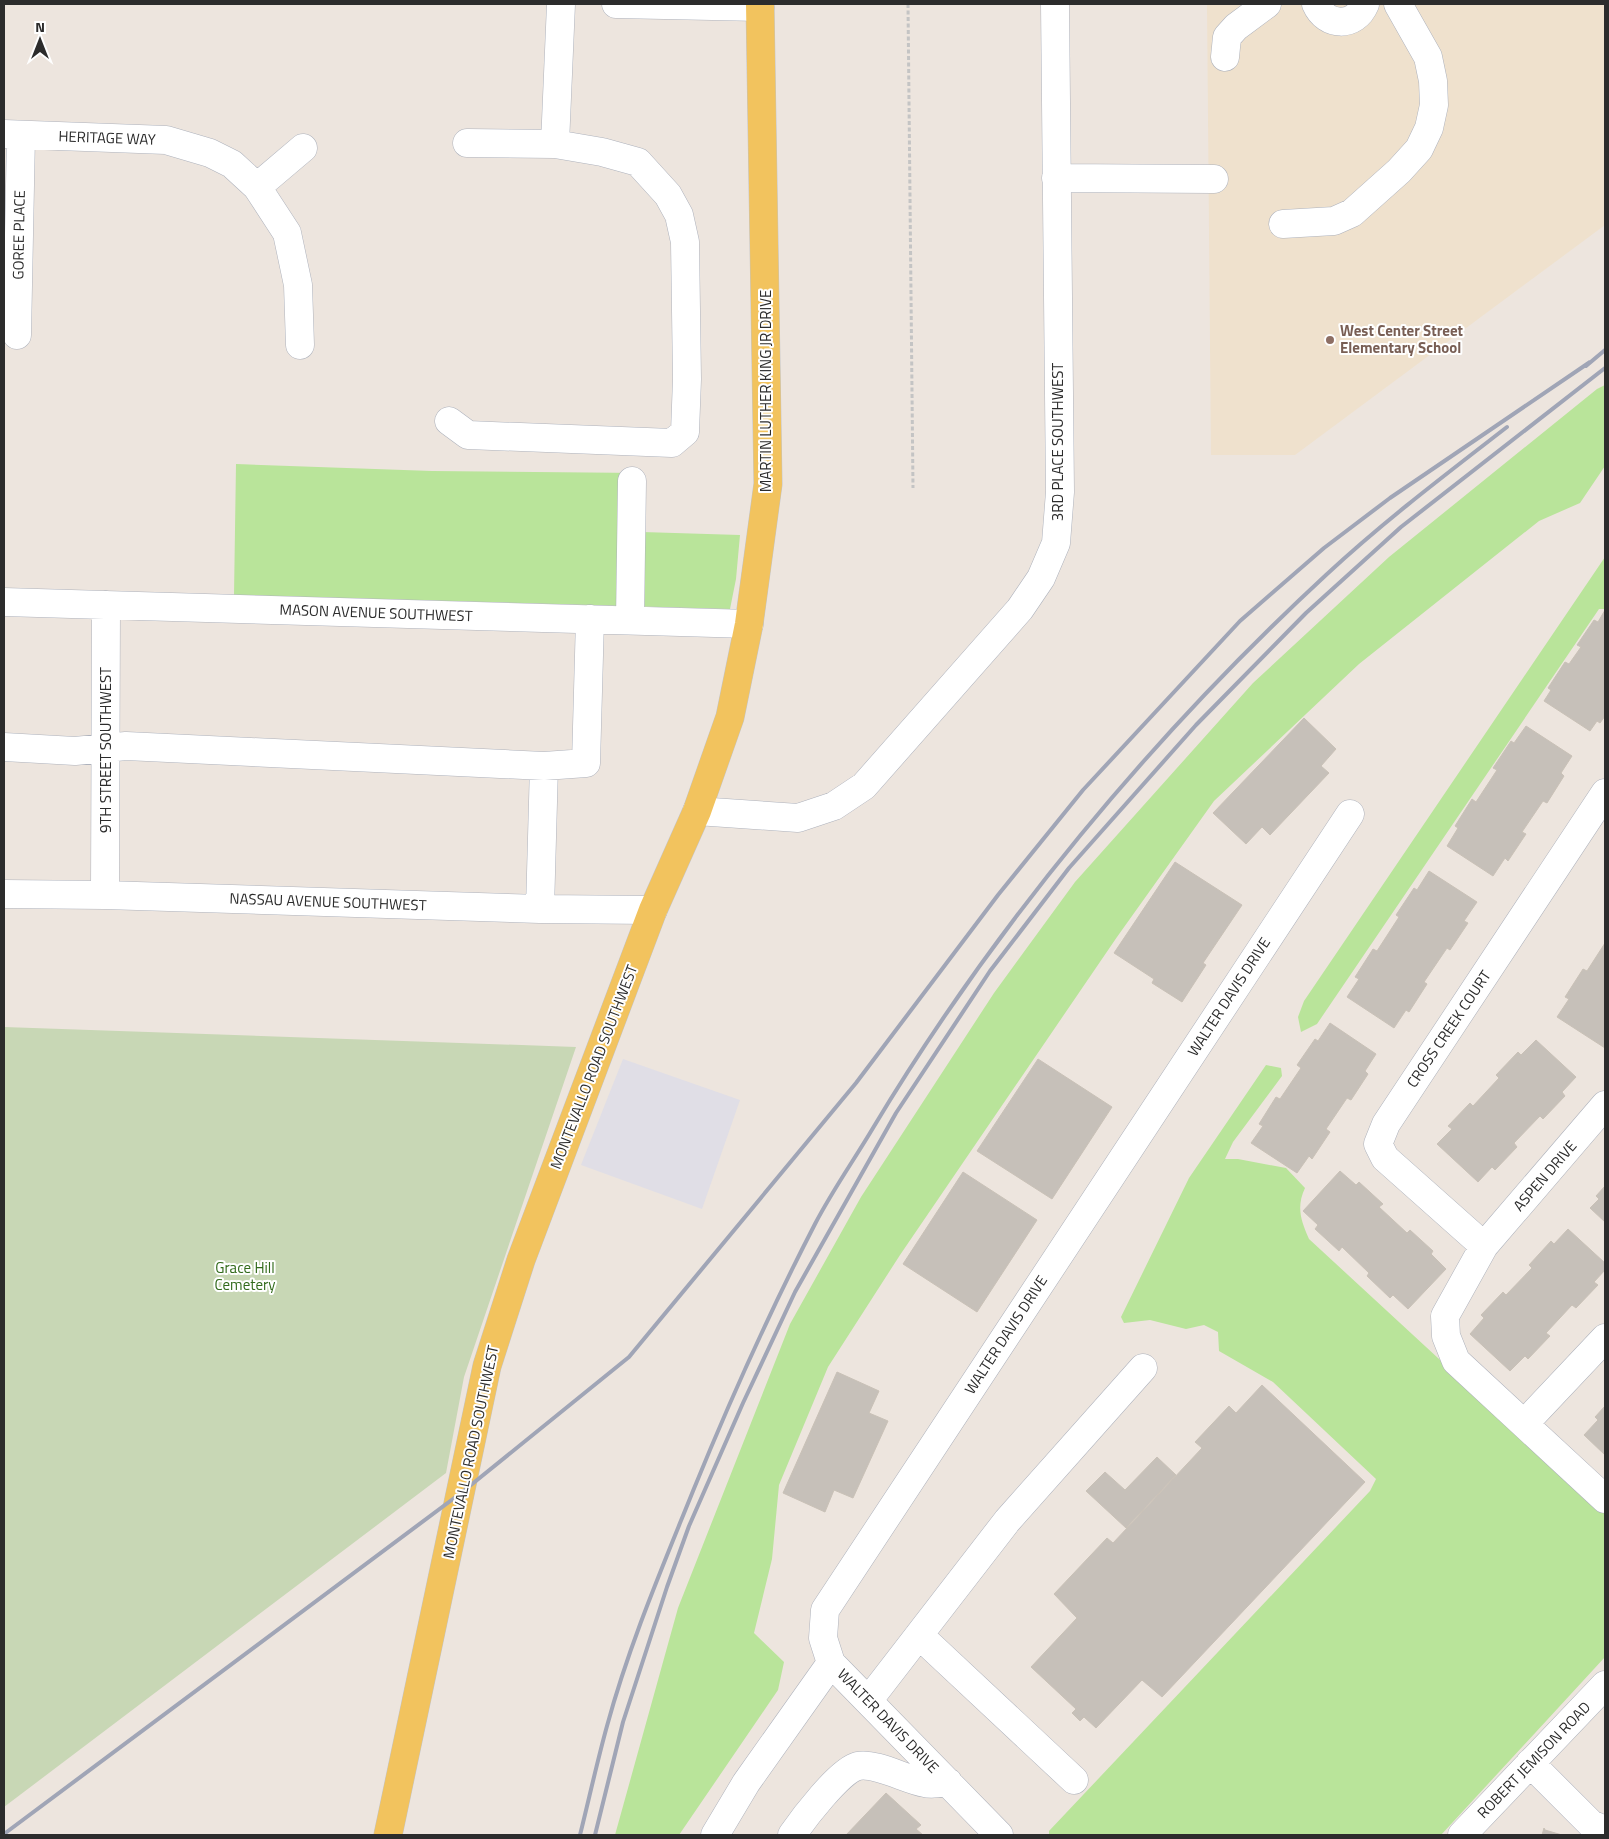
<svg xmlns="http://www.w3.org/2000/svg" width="1609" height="1839" viewBox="0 0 1609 1839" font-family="'Titillium Web',sans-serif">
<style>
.industrial{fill:#e0dee6}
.education{fill:#efe1cd}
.green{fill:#b9e49a}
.cemetery{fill:#c8d7b5}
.building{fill:#c6c0b9;stroke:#c9c1b7}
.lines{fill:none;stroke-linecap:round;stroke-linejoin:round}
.minor-casing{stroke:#aeb2bc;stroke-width:29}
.major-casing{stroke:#c4c4c4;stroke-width:29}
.path{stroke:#c4c4c4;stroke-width:3;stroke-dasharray:4 2.5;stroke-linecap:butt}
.minor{stroke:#fff;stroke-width:28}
.major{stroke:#f2c35e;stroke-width:28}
.rail{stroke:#a0a5b6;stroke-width:4}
.education-dot{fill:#8d6e63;stroke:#fff;stroke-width:2}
.labels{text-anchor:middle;stroke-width:4;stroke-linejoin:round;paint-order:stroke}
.street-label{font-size:15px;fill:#2c2c2c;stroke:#fff}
.education-label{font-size:15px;font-weight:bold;fill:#785e54;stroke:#fff;text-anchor:start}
.park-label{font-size:15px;fill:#316a1a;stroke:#fff}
</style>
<rect width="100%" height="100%" fill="#ede5de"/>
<path class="industrial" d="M623 1059 740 1100 702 1209 581 1165Z"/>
<path class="education" d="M1207 4H1605V225L1295 455H1211Z"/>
<path class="green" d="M1605 385V466L1580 503 1539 521 1359 664 1214 801 1117 937 900 1255 828 1367 779 1485 772 1559 754 1633 784 1662 778 1690 679 1835H615L678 1608 790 1324 861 1197 994 993 1075 882 1253 683 1389 557 1597 389Z
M236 464 432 471 642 473V532L740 535 736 579 730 609 234 595Z
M1605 557V609H1599L1317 1024 1301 1032 1298 1017 1304 1001Z
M1266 1065 1281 1068 1282 1076 1233 1142 1225 1159H1238L1286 1168 1305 1188C1296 1207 1301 1221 1309 1239L1605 1512V1657L1441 1835H1049V1831L1370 1491 1376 1479 1273 1382 1219 1351 1218 1332 1204 1325 1186 1329 1150 1320 1124 1323 1121 1317 1189 1178Z"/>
<path class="cemetery" d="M4 1027 576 1047 464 1377 446 1473 4 1807Z"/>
<path class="building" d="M1605 610V716L1600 723 1597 721 1590 731 1544 701 1551 690 1548 688 1565 662 1569 664 1581 647 1577 645 1594 620 1598 622Z
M1304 718 1336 749 1321 766 1329 773 1270 835 1262 827 1246 844 1213 813Z
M1526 726 1572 756 1561 773 1564 776 1547 803 1543 801 1522 832 1526 834 1508 861 1505 858 1493 876 1447 846 1458 828 1455 826 1472 799 1476 802 1497 770 1493 768 1511 741 1514 743Z
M1175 862 1242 905 1203 963 1206 965 1182 1002 1152 983 1154 979 1114 953Z
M1429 871 1477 902 1464 921 1468 923 1450 950 1447 948 1424 982 1427 984 1409 1012 1406 1010 1394 1028 1347 997 1359 979 1355 977 1373 949 1377 951 1399 917 1396 915 1414 888 1417 890Z
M1605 943V1048L1557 1017 1569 999 1565 997 1583 969 1587 971Z
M1330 1023 1376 1054 1365 1071 1368 1074 1351 1100 1347 1098 1326 1129 1330 1132 1312 1159 1309 1156 1297 1173 1251 1143 1263 1126 1259 1124 1276 1097 1280 1099 1301 1068 1297 1065 1315 1039 1318 1041Z
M1536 1040 1576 1077 1562 1092 1565 1096 1543 1119 1540 1116 1514 1143 1517 1147 1495 1170 1492 1167 1478 1182 1437 1144 1452 1129 1448 1126 1470 1103 1473 1106 1499 1078 1496 1075 1518 1052 1521 1055Z
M1038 1059 1112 1107 1052 1199 977 1151Z
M1340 1171 1356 1185 1359 1182 1383 1204 1379 1207 1407 1233 1410 1230 1433 1251 1431 1254 1446 1269 1408 1309 1393 1295 1390 1298 1367 1276 1369 1273 1342 1247 1339 1251 1315 1229 1318 1225 1303 1211Z
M963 1172 1037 1220 977 1312 903 1264Z
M1605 1186V1222L1590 1208 1599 1199 1596 1196Z
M1568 1229 1605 1263V1270L1594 1282 1598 1285 1576 1308 1572 1305 1546 1333 1550 1336 1528 1359 1525 1356 1510 1371 1470 1334 1484 1318 1481 1315 1503 1292 1506 1295 1532 1268 1529 1265 1551 1241 1554 1244Z
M837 1372 879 1391 869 1413 888 1421 853 1498 834 1490 825 1512 783 1493Z
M1262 1385 1365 1482 1162 1697 1142 1680 1096 1728 1084 1717 1080 1721 1072 1713 1076 1709 1031 1667 1077 1618 1054 1594 1107 1538 1113 1543 1202 1448 1195 1442 1229 1406 1236 1413Z
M1605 1406V1455L1584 1435 1598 1420 1595 1417Z
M1157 1457 1176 1475 1126 1528 1086 1491 1105 1472 1125 1490Z
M886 1793 921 1825 916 1829 923 1835H846Z
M1544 1828 1545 1830 1562 1835H1542Z"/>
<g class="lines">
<g class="minor-casing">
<path id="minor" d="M616 4 760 7
M1316 4C1326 27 1355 28 1365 4
M1225 57 1227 37 1236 27 1267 4
M4 134 166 140 210 153 232 164 257 187 287 233 298 285 300 345
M467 143 555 144
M1056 178 1214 179
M257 187 303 148
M1283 224 1334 221 1352 213 1399 171 1419 149 1429 128 1434 105 1433 81 1428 57 1398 4
M17 335 21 135
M449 421 468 435 672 443 685 432 687 379 685 242 679 215 668 195 638 162 602 152 555 144 561 4
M4 602 749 624
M630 620 632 481
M4 747 75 751 126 746 544 766 586 763 590 619
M697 811 798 818 834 806 864 786 1020 609 1041 578 1056 543 1060 492 1055 4
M4 894 105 895 540 909 653 910
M105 895 106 605
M540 909 544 766
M1605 1105 1484 1246 1445 1316 1446 1336 1456 1361 1605 1499
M1484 1246 1385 1158 1378 1144 1386 1124 1605 793
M1524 1424 1605 1338
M919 1635 1074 1780
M868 1701 1007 1521 1143 1368
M1530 1763 1591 1824 1605 1830
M715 1835 746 1783 831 1663
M792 1835C803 1819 840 1770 858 1766 875 1762 907 1780 925 1783 932 1785 940 1783 948 1782
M999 1835 831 1663 823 1638 825 1610 1350 814
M1462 1835 1605 1685"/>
</g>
<g class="major-casing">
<path id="major" d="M388 1835 487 1366 521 1260 653 910 697 811 730 717 749 624 768 484 760 4"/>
</g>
<path class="path" d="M908 4 913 488"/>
<use href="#minor" class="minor"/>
<use href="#major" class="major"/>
<path class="rail" d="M1586 366 1605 350
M4 1834 461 1493 629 1357 856 1083 998 895 1083 790 1240 621 1324 548 1390 498 1590 362
M580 1835C589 1799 597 1762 607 1726 629 1645 662 1568 693 1491 730 1400 770 1311 815 1224 832 1191 854 1160 873 1128 994 926 1153 735 1326 575 1383 522 1445 475 1507 427
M595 1835 623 1722 667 1587 689 1526 743 1403 795 1292 896 1113 990 971 1069 868 1196 725 1306 613 1401 527 1605 368"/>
</g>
<circle class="education-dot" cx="1330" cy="340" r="5"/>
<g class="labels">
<g class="street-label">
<text transform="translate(107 138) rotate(2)" y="5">HERITAGE WAY</text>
<text transform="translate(19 235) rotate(-89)" y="5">GOREE PLACE</text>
<text transform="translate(766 391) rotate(-90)" y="5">MARTIN LUTHER KING JR DRIVE</text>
<text transform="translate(1058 442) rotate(-90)" y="5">3RD PLACE SOUTHWEST</text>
<text transform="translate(376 613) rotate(2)" y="5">MASON AVENUE SOUTHWEST</text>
<text transform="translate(106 750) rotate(-90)" y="5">9TH STREET SOUTHWEST</text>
<text transform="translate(328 902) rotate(2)" y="5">NASSAU AVENUE SOUTHWEST</text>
<text transform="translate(1229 997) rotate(-57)" y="5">WALTER DAVIS DRIVE</text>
<text transform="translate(1449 1029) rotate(-56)" y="5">CROSS CREEK COURT</text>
<text transform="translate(594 1067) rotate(-69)" y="5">MONTEVALLO ROAD SOUTHWEST</text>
<text transform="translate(1545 1176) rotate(-49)" y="5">ASPEN DRIVE</text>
<text transform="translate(1006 1335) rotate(-57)" y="5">WALTER DAVIS DRIVE</text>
<text transform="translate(471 1452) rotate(-78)" y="5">MONTEVALLO ROAD SOUTHWEST</text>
<text transform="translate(888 1721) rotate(46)" y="5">WALTER DAVIS DRIVE</text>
<text transform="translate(1534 1760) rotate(-46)" y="5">ROBERT JEMISON ROAD</text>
</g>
<g class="education-label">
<text x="1340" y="336">West Center Street<tspan x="1340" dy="17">Elementary School</tspan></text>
</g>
<g class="park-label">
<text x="245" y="1273">Grace Hill<tspan x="245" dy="17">Cemetery</tspan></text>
</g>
</g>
<rect width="1609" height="1839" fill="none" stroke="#2c2c2c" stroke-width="10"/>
<g transform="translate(40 40)" stroke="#ffffff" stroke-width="4" paint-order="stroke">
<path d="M0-4L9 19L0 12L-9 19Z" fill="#2c2c2c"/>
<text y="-8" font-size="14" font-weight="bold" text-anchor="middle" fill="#2c2c2c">N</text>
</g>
</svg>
